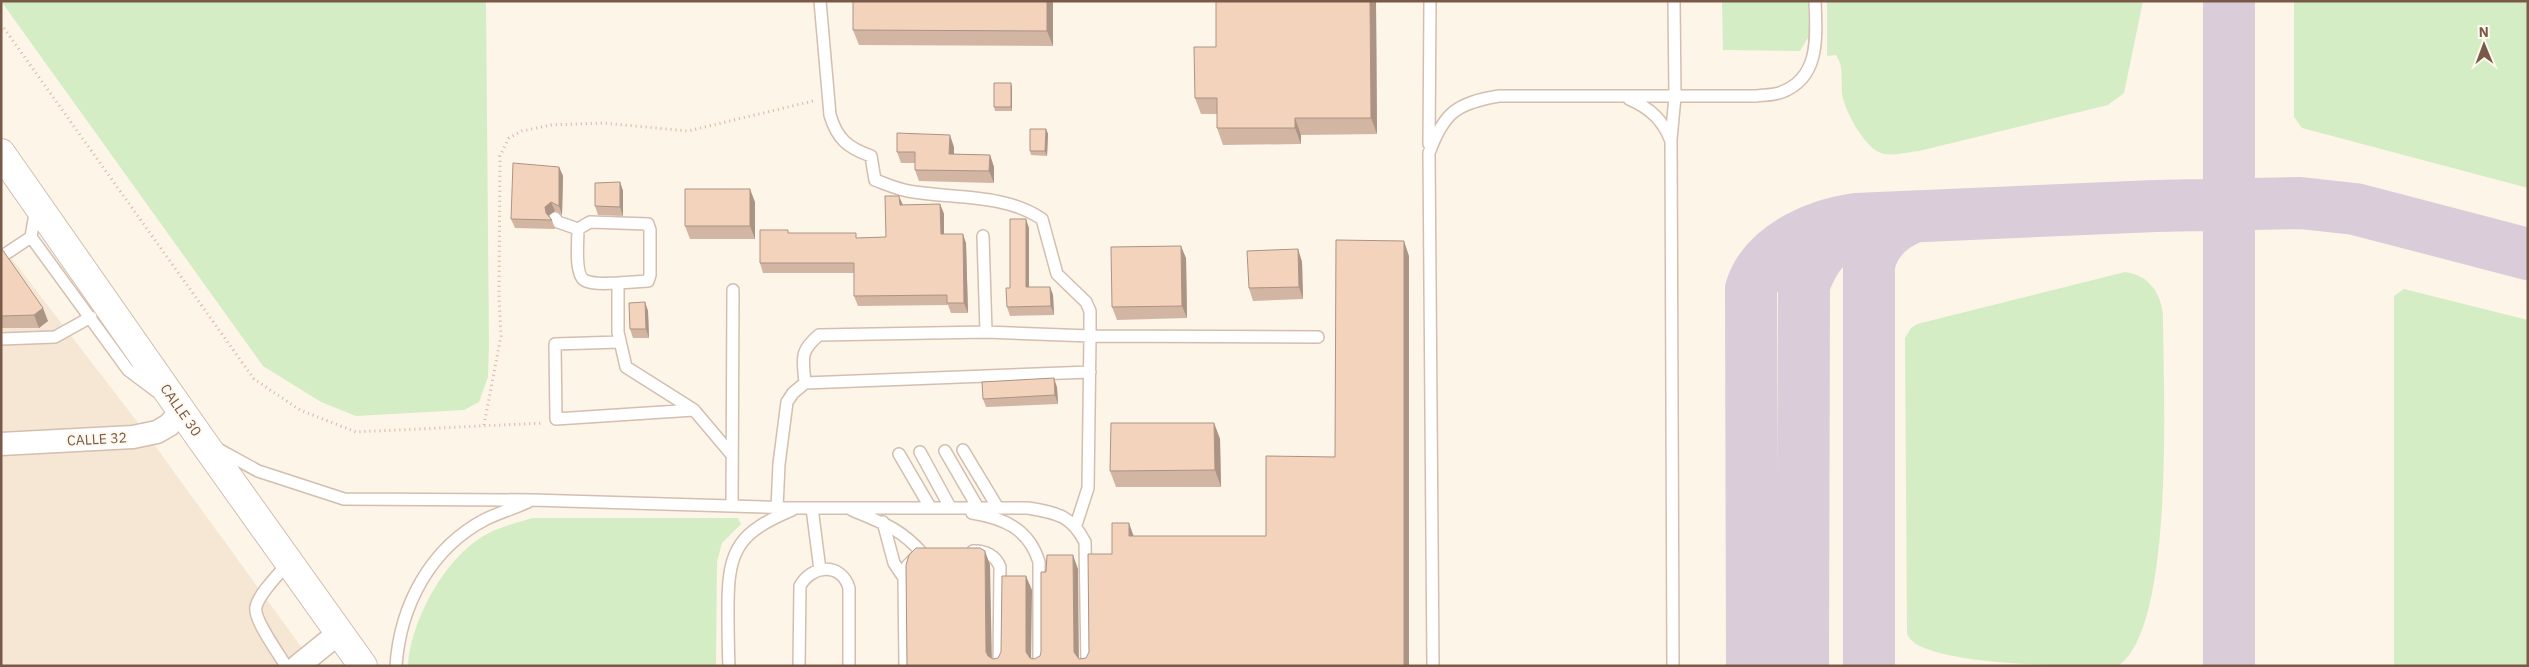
<svg xmlns="http://www.w3.org/2000/svg" width="2529" height="667" viewBox="0 0 2529 667" font-family="'IBM Plex Sans',sans-serif">
<style>
.residential{fill:#f6e7d5}
.green{fill:#d5edc4}
.lines{fill:none;stroke-linecap:round;stroke-linejoin:round}
.taxiway{stroke:#daccd8;stroke-width:52}
.service-casing{stroke:#d3beaf;stroke-width:14}
.minor-casing{stroke:#d3beaf;stroke-width:25}
.tertiary-casing{stroke:#d3beaf;stroke-width:30}
.path{stroke:#dab6a0;stroke-width:3;stroke-dasharray:1 4;stroke-linecap:butt}
.service{stroke:#fff;stroke-width:11}
.minor{stroke:#fff;stroke-width:22}
.tertiary{stroke:#fff;stroke-width:28}
.wall{fill:#d2b5a3}
.shaded-wall{fill:#ab9484}
.building{fill:#f4d3bd;stroke:#ab9484}
.labels{text-anchor:middle;stroke-width:4;stroke-linejoin:round;paint-order:stroke}
.street-label{font-size:14px;fill:#795a49;stroke:#fff8ef}
</style>
<rect width="100%" height="100%" fill="#fdf5e7"/>
<path class="residential" d="M5 250 142 428 315 666H1V252Z"/>
<path class="green" d="M1 1H486L489 345 488 377 479 402 464 410 356 416 321 402 263 366Z
M1722 1H1808L1809 36 1800 51 1723 50Z
M1827 1H2143L2124 93 2108 105 1919 151C1907 152 1892 157 1881 153 1864 147 1844 110 1842 93 1841 79 1844 67 1836 55L1827 56Z
M2294 1H2528V188L2302 128 2294 117Z
M2125 272C2149 275 2161 293 2163 315 2163 383 2176 628 2118 666 2082 666 1914 667 1907 633L1905 338 1911 328 1917 324Z
M2404 289 2528 320V666H2394V296Z
M533 518H738L741 524 722 543 717 562 716 666H408C411 618 448 551 493 531 506 525 520 522 533 518Z"/>
<g class="lines">
<path class="taxiway" d="M1752 666 1751 289C1764 247 1815 225 1856 219L2155 206 2300 203 2355 209 2528 254
M1803 666 1804 285C1814 256 1829 239 1856 226
M1869 666V266C1873 242 1891 226 1913 217
M2229 666V1"/>
<g class="service-casing">
<path id="service" d="M820 1 830 115C837 139 848 148 871 156L875 180C886 184 897 189 908 191 952 199 1004 193 1042 219L1057 274 1086 302 1090 311V336L986 332 819 335C799 352 803 358 805 383L1090 372
M1629 99C1650 108 1663 120 1671 141L1673 666
M1671 139 1675 97 1674 1
M1429 144 1430 1
M36 208 31 237 128 370 156 391
M555 218 558 222 578 229
M983 236 986 332
M1 257 31 237
M618 283 648 281 650 275V230L648 224 590 222 578 229C578 241 574 277 586 281 595 285 608 283 618 283V332L626 367 694 410 732 455
M1 339 55 337 91 317
M620 342 555 344 556 419 694 410
M218 449 258 471 344 499 532 500 796 508H1028C1057 513 1071 515 1085 542L1087 666
M963 450 998 508
M945 451 978 508
M920 452 950 507
M899 454 930 507
M732 506 733 290
M777 508 779 464 787 402 793 393 805 383
M812 508 820 570
M852 510C882 523 900 528 922 553
M972 513C1004 518 1029 529 1039 562V666
M883 522 894 563 904 578
M1076 525 1088 488 1090 336 1318 337
M973 551C985 550 996 556 1000 567L999 666
M286 666C279 654 253 619 256 607 259 593 280 573 289 562
M396 666C400 606 430 548 486 519 499 513 514 508 528 502
M729 666C728 645 728 625 728 605 728 548 740 532 792 510
M799 666 800 586C811 565 841 562 849 588V666
M905 666 904 578 907 566 916 557
M1433 666 1429 153C1444 112 1457 103 1499 96H1756C1764 95 1774 95 1782 92 1821 77 1816 35 1815 1"/>
</g>
<g class="minor-casing">
<path id="minor" d="M1 444 133 437 157 432 169 425 179 414V408
M298 666 340 632"/>
</g>
<g class="tertiary-casing">
<path id="tertiary" d="M1 153 201 439 363 666"/>
</g>
<path class="path" d="M1 24 254 379 300 410 356 432 544 423
M484 425 501 336 499 297 500 156 509 138 522 131 551 125 603 123 688 131 813 101"/>
<use href="#service" class="service"/>
<use href="#minor" class="minor"/>
<use href="#tertiary" class="tertiary"/>
</g>
<path class="wall" d="M853 1H1053V46L859 45 853 30Z
M1376 1 1377 134 1301 135V144L1223 145 1217 128V114H1201L1195 98 1216 47Z
M1012 87V111H995L994 107Z
M1046 129 1048 134 1047 156 1031 155 1030 151Z
M954 147V154L990 155 994 167V183L919 181 915 170V163H901L897 152Z
M559 167 563 176 562 215 555 211 548 216 552 220 555 229 515 228 511 219Z
M620 182 623 191V216L598 215 595 206Z
M755 202V239H690L685 226Z
M940 204 944 214V234L966 243 968 313H951L948 305 858 306 854 296V273H763L760 263 789 233 858 238 886 237 903 205Z
M1029 228V287H1050L1053 295 1054 315 1010 316 1007 307 1010 288Z
M1298 249 1302 262 1303 299 1253 301 1249 288Z
M1 250 48 321 39 328H1Z
M1186 258 1187 318 1117 320 1112 307Z
M645 302 648 311 649 338H633L630 329Z
M1057 387 1058 404 986 407 983 399Z
M1214 423 1220 439 1221 487H1116L1110 471Z"/>
<path class="shaded-wall" d="M1047 1H1053V46L1047 31Z
M1370 1H1376L1377 134 1371 118Z
M1011 83 1012 87V111L1011 107Z
M1295 118 1301 135V144L1295 128Z
M1046 129 1048 134 1047 156 1045 151Z
M950 135 954 147V166L949 154Z
M990 155 994 167V183L989 171Z
M559 167 563 176 562 215 559 206Z
M620 182 623 191V216L620 207Z
M750 189 755 202V239L750 226Z
M899 196 903 205H900Z
M551 202 555 211 548 216 546 213 545 207Z
M940 204 944 214V243L941 234Z
M1026 219 1029 228V296L1026 287Z
M963 234 966 243 968 313 964 303Z
M1404 241 1409 256V666H1404Z
M1181 246 1186 258 1187 318 1182 306Z
M1298 249 1302 262 1303 299 1299 287Z
M1050 287 1053 295 1054 315 1051 306Z
M645 302 648 311 649 338 646 329Z
M43 308 48 321 39 328 34 315Z
M1054 378 1057 387 1058 404 1055 395Z
M1214 423 1220 439 1221 487 1215 470Z
M1129 523 1134 537 1129 536Z
M985 551 990 565 992 666 986 652Z
M1073 555 1078 569 1079 666 1074 652Z
M1026 576 1032 590 1031 666 1026 652Z"/>
<path class="building" d="M853 1H1047V31L853 30Z
M1216 1H1370L1371 118H1295V128H1217V98H1195L1194 47H1216Z
M994 83H1011V107H994Z
M1030 129H1046L1045 151H1030Z
M897 133 950 135 949 154 990 155 989 171 915 170V152H897Z
M513 163 559 167V206L551 202 545 207 546 213 552 220 511 219Z
M620 182V207L595 206V183Z
M685 189H750V226H685Z
M885 196H899L900 205 940 204 941 234H963L964 303H947V295L854 296V263H760V230H788V233H856V238L886 237Z
M1010 219H1026V287H1050L1051 306 1007 307 1006 288H1010Z
M1336 240 1404 241V666H907L906 565 909 555 916 548H980L985 551 986 652 988 656 993 659 998 658 1001 652 1002 576H1026V652L1030 658 1034 659 1040 656 1041 652V572H1046L1047 555H1073L1074 652 1079 659 1086 658 1089 652 1088 554H1112V523H1129V536H1266V456L1335 457Z
M1181 246 1182 306 1112 307 1111 247Z
M2 249 43 308 34 315 1 316V250Z
M1298 249 1299 287 1249 288 1247 251Z
M645 302 646 329H630L629 303Z
M1054 378 1055 395 983 399 982 382Z
M1111 423H1214L1215 470 1110 471Z"/>
<g class="labels">
<g class="street-label">
<text transform="translate(181 410) rotate(55)" y="5">CALLE 30</text>
<text transform="translate(97 439) rotate(-3)" y="5">CALLE 32</text>
</g>
</g>
<rect width="2529" height="667" fill="none" stroke="#795a49" stroke-width="5"/>
<g transform="translate(2484 45) rotate(359)" stroke="#fff8ef" stroke-width="4" paint-order="stroke">
<path d="M0-4L9 19L0 12L-9 19Z" fill="#795a49"/>
<text y="-8" font-size="14" font-weight="bold" text-anchor="middle" fill="#795a49">N</text>
</g>
</svg>
